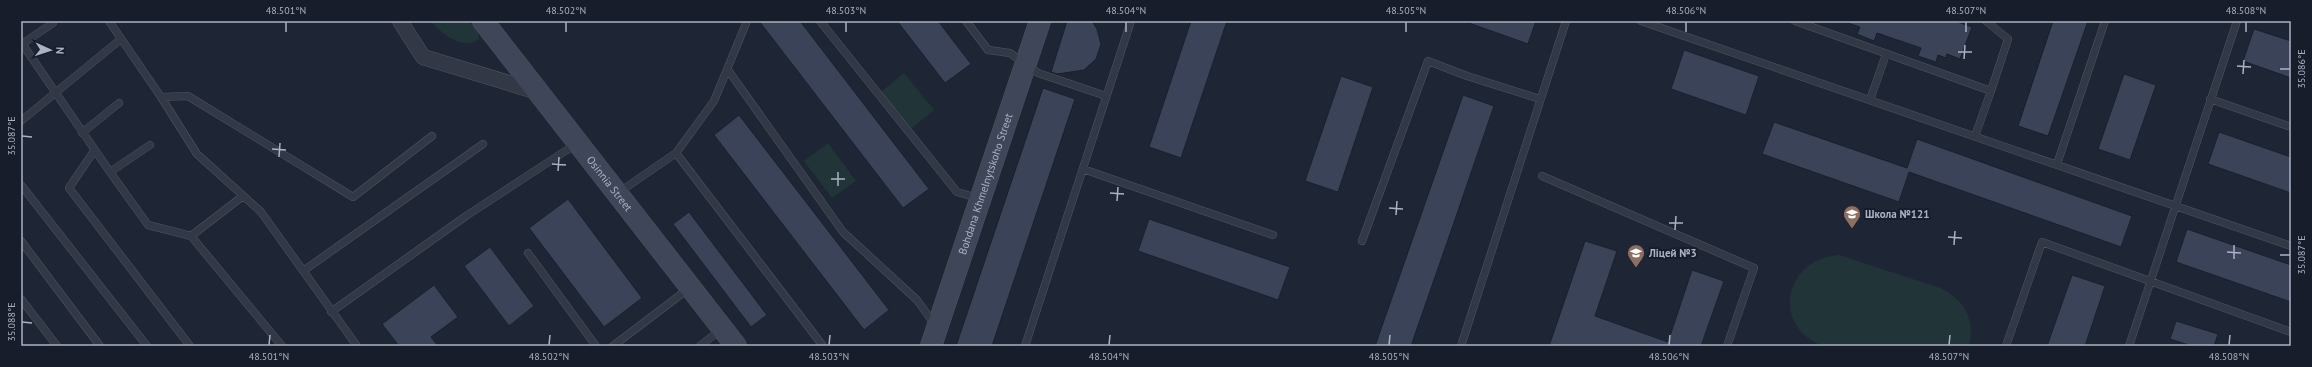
<svg xmlns="http://www.w3.org/2000/svg" width="2312" height="367" viewBox="0 0 2312 367" font-family="'PT Sans',sans-serif">
<style>
.green{fill:#213438}
.building{fill:#3a4357;stroke:#191f2c}
.lines{fill:none;stroke-linecap:round;stroke-linejoin:round}
.lane-casing{stroke:#4f5564;stroke-width:8}
.street-casing{stroke:#4f5564;stroke-width:16}
.secondary-casing{stroke:#4f5564;stroke-width:22}
.lane{stroke:#323846;stroke-width:7}
.street{stroke:#323846;stroke-width:15}
.secondary{stroke:#3f4659;stroke-width:21}
.ticks{fill:none;stroke:#abb2c4;stroke-width:1.5}
.labels{text-anchor:middle;stroke-width:4;stroke-linejoin:round;paint-order:stroke}
.street-label{font-size:11px;fill:#abb2c4;stroke:#171d2a}
.poi-label{font-size:11px;font-weight:bold;fill:#abb2c4;stroke:#171d2a;text-anchor:start}
.neatline{fill:none;stroke:#abb2c4;stroke-width:1.5}
.ticks-label{font-size:10px;text-anchor:middle;fill:#abb2c4}
</style>
<rect width="100%" height="100%" fill="#1e2635"/>
<path class="green" d="M431 21H469L478 32 479 39C464 51 441 34 431 21Z
M904 73 934 110 911 129 881 92Z
M828 143 856 181 832 198 804 161Z
M1839 255 1940 288C1965 300 1975 319 1969 346H1824C1771 328 1783 259 1839 255Z"/>
<path class="building" d="M759 21H800L929 189 903 208Z
M897 21H938L971 64 945 83Z
M1067 21H1092L1097 29 1101 44 1096 59 1084 70 1057 74 1051 72Z
M1191 21H1227L1181 158 1149 147Z
M1469 21H1536L1528 44 1469 23Z
M1848 21H1955L1972 27 1960 59 1947 54 1946 58 1938 55 1936 62 1918 56 1921 48 1877 33 1874 41 1857 34 1860 27 1848 23Z
M2053 21H2088L2048 136 2018 126Z
M2254 29 2291 41V78L2243 61Z
M1684 50 1759 76 1746 115 1671 89Z
M2124 74 2156 85 2130 160 2098 149Z
M1341 76 1373 87 1338 192 1305 181Z
M1043 88 1075 99 992 346H956Z
M1463 95 1494 106 1450 234 1411 346H1375Z
M739 115 889 310 864 330 714 135Z
M1774 122 1907 168 1917 139 2132 216 2121 247 1909 172 1899 202 1762 154Z
M2219 132 2291 157V193L2208 164Z
M568 199 642 298 604 327 529 228Z
M689 212 767 315 751 327 673 224Z
M1149 219 1290 267 1278 300 1138 251Z
M2187 229 2291 265V302L2176 262Z
M1585 241 1617 251 1595 316 1668 342 1692 270 1724 281 1701 346H1549Z
M490 247 534 306 509 326 464 266Z
M2072 275 2105 286 2085 346H2047Z
M434 285 458 317 431 337 438 346H399L382 324Z
M2176 321 2218 334 2214 346H2192L2170 339Z"/>
<g class="lines">
<g class="lane-casing">
<path id="lane" d="M109 21 161 97 197 154 261 212 357 346
M820 21 957 192 978 198
M966 21 988 50 1010 53 1038 73 1106 96
M1641 21 2291 246
M1795 21 1991 91 2008 39 1986 21
M21 42 110 172 150 145
M22 44 53 23
M728 70 843 232 917 300 935 325
M161 97 188 96 353 197 432 136
M2210 99 2291 127
M1870 100 1886 54
M21 121 121 39
M82 133 119 103
M1975 136 1991 91
M94 151 69 188 190 346
M676 153 823 346
M2057 164 2105 21
M1083 169 1273 235
M110 172 148 225 191 236 282 346
M1542 176 1754 268 1727 346
M21 185 147 346
M618 193 676 153 714 101 747 21
M191 236 243 196
M21 241 100 346
M1362 241 1428 61 1467 76 1540 99
M528 253 596 346
M303 271 483 144
M21 299 57 346
M331 312 466 216 576 144
M613 346 688 289
M700 346 720 330
M1025 346 1131 21
M1461 346 1566 21
M2006 346 2042 242 2291 332
M2129 346 2237 21"/>
</g>
<g class="street-casing">
<path id="street" d="M400 21 423 57 538 92"/>
</g>
<g class="secondary-casing">
<g id="secondary">
<path id="s1" d="M483 21 736 346"/>
<path id="s2" d="M931 346 1040 21"/>
</g>
</g>
<use href="#lane" class="lane"/>
<use href="#street" class="street"/>
<use href="#secondary" class="secondary"/>
</g>
<path class="ticks" d="M286 32V22M566 32V22M846 32V22M1126 32V22M1406 32V22M1686 32V22M1966 32V22M2246 32V22M1958 52H1972M1964 59 1965 45M2237 66 2251 67M2280 69H2290M2243 74 2244 60M22 136 32 137M272 149 286 150M279 157 280 143M552 164 566 165M558 171 559 157M831 179H845M838 186V172M1110 193 1124 194M1117 201 1118 187M1389 208 1403 209M1396 215 1397 201M1669 223H1683M1675 230 1676 216M1948 237 1962 238M1954 245 1955 231M2227 252 2241 253M2280 255H2290M2234 259V245M22 322 32 323M269 345 270 335M549 345 550 335M829 345 830 335M1109 345 1110 335M1389 345 1390 335M1669 345 1670 335M1949 345 1950 335M2229 345 2230 335"/>
<defs>
<g id="school-pin" transform="scale(0.9)"><path d="M0 17L-7.5 6A9.5 9.5 0 1 1 7.5 6Z" fill="#8d6e63" stroke="#171d2a"/><path d="M0-5L7-2L0 1L-7-2ZM-4 1L0 2.5L4 1V4Q0 6-4 4Z" fill="#fff"/></g>
</defs>
<g fill-rule="evenodd">
<use href="#school-pin" x="1852" y="214"/>
<use href="#school-pin" x="1636" y="253"/>
</g>
<g class="labels">
<g class="street-label">
<text dy="4" stroke="none"><textPath href="#s1" startOffset="206">Osinnia Street</textPath></text>
<text dy="4" stroke="none"><textPath href="#s2" startOffset="171">Bohdana Khmelnytskoho Street</textPath></text>
</g>
<g class="poi-label">
<text x="1865" y="218">Школа №121</text>
<text x="1649" y="257">Ліцей №3</text>
</g>
</g>
<rect width="2312" height="367" fill="none" stroke="#171d2a" stroke-width="44"/>
<g transform="translate(50 50) rotate(93)" stroke="#171d2a" stroke-width="3" paint-order="stroke">
<path d="M0-3L7 15L0 10L-7 15Z" fill="#abb2c4"/>
<text y="-6" font-size="11" font-weight="bold" text-anchor="middle" fill="#abb2c4">N</text>
</g>
<rect x="22" y="22" width="2268" height="323" class="neatline"/>
<g class="ticks-label">
<text x="286" y="14">48.501°N</text>
<text x="566" y="14">48.502°N</text>
<text x="846" y="14">48.503°N</text>
<text x="1126" y="14">48.504°N</text>
<text x="1406" y="14">48.505°N</text>
<text x="1686" y="14">48.506°N</text>
<text x="1966" y="14">48.507°N</text>
<text x="2246" y="14">48.508°N</text>
<text transform="translate(2301 69) rotate(-90)" y="4">35.086°E</text>
<text transform="translate(11 136) rotate(-90)" y="4">35.087°E</text>
<text transform="translate(2301 255) rotate(-90)" y="4">35.087°E</text>
<text transform="translate(11 322) rotate(-90)" y="4">35.088°E</text>
<text x="269" y="360">48.501°N</text>
<text x="549" y="360">48.502°N</text>
<text x="829" y="360">48.503°N</text>
<text x="1109" y="360">48.504°N</text>
<text x="1389" y="360">48.505°N</text>
<text x="1669" y="360">48.506°N</text>
<text x="1949" y="360">48.507°N</text>
<text x="2229" y="360">48.508°N</text>
</g>
</svg>
